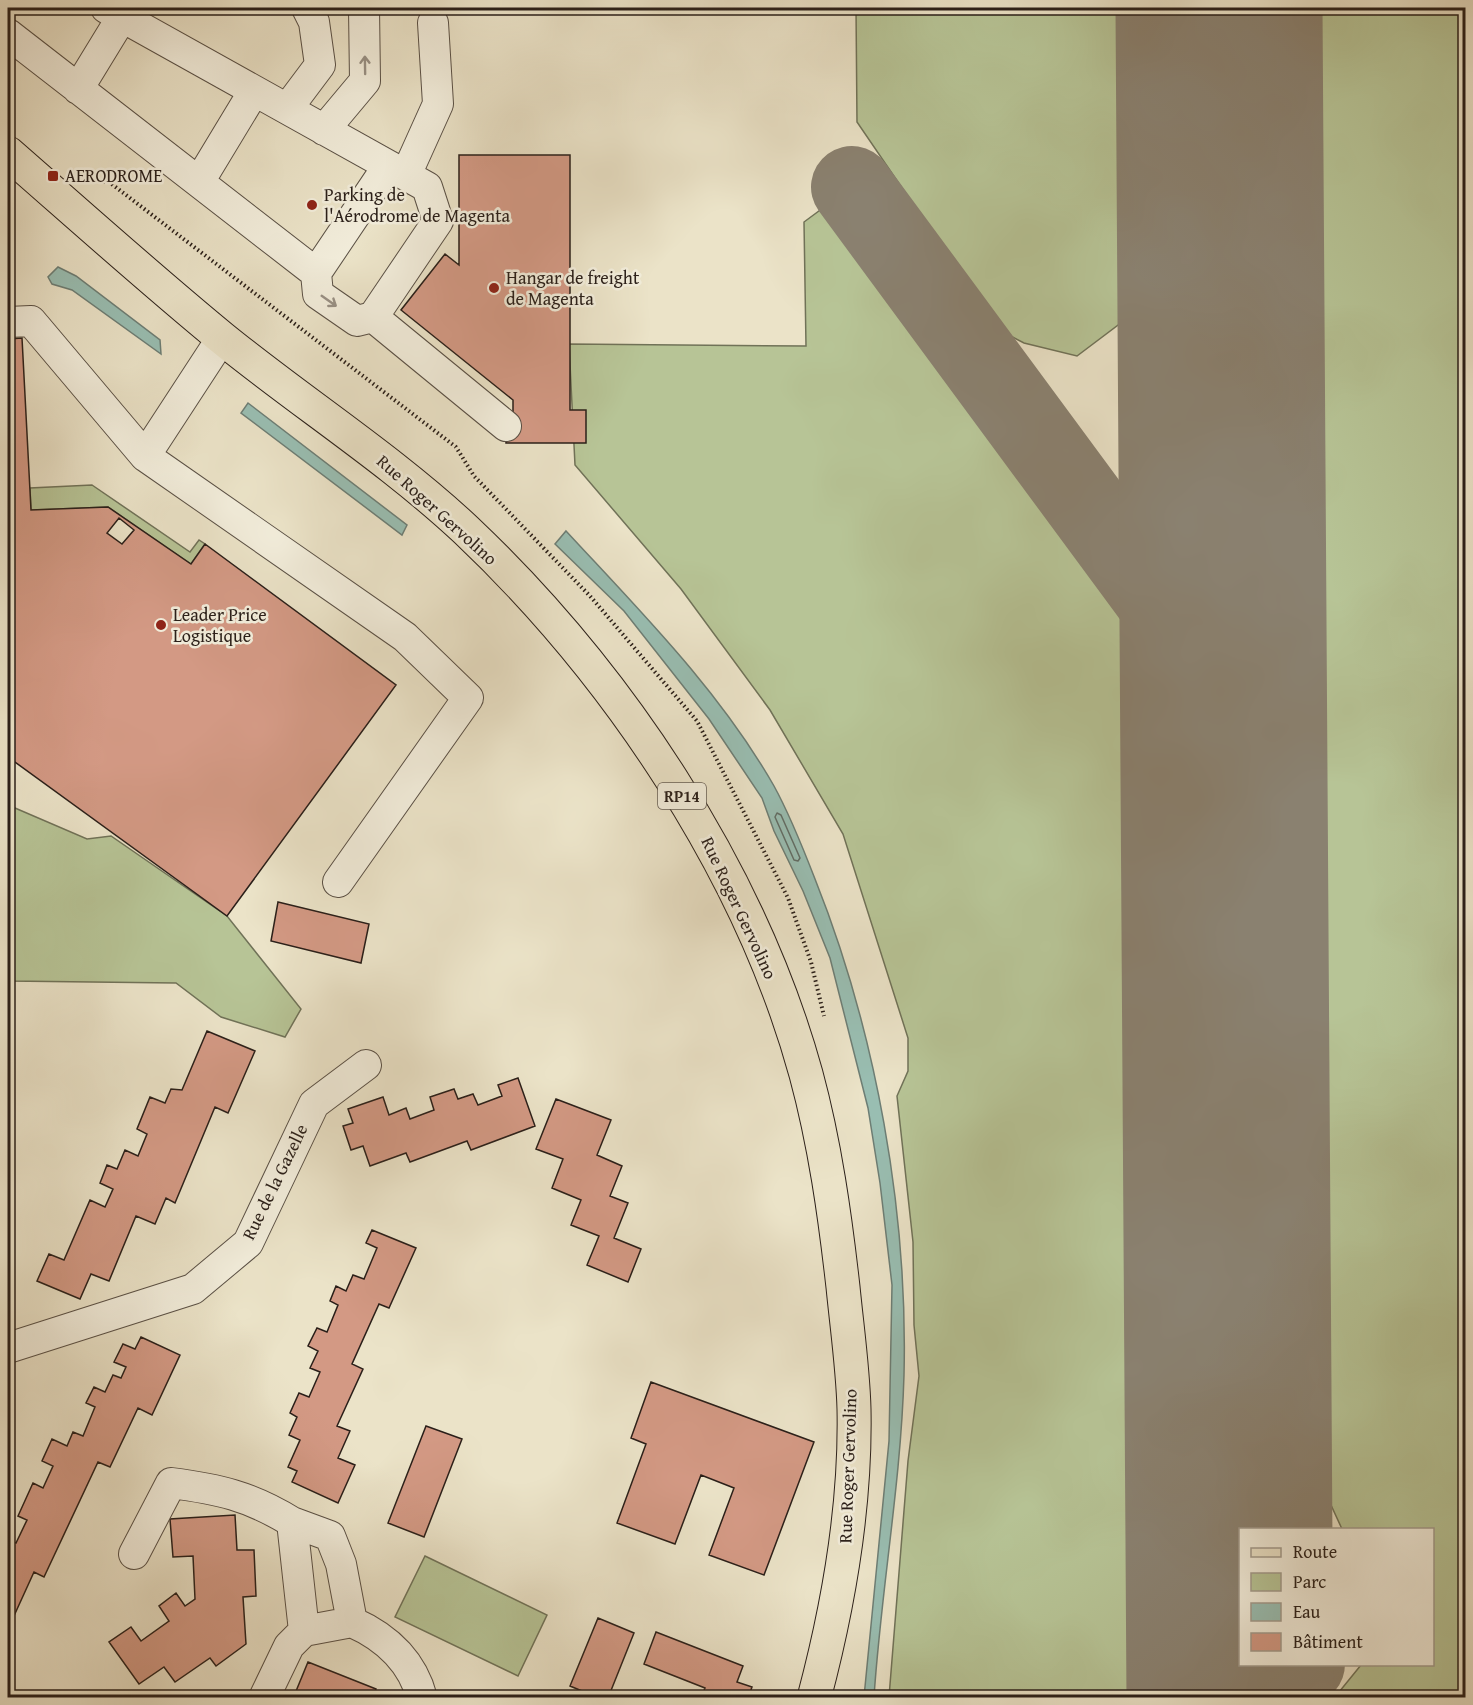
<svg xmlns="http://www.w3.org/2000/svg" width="1473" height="1705" viewBox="0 0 1473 1705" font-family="'Gentium Book Plus',serif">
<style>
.green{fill:#b7c496;stroke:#707258;stroke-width:1.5}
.water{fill:#99beb2;stroke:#6d7e75;stroke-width:1.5}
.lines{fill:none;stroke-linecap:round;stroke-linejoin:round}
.shore{stroke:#626e66;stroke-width:1.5}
.taxiway{stroke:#8a8170;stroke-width:82}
.runway{stroke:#8a8170;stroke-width:207}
.building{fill:#d39984;stroke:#2a1f19;stroke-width:1.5;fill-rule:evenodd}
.minor-casing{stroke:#5a5045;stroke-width:32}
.major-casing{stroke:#2a1f19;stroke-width:35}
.path{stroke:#2a1f19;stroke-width:4;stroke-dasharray:1.5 3;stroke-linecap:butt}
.minor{stroke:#f2eddb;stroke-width:30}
.major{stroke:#ebe3c8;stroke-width:33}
.oneway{stroke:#989084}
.poi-dot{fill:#8f2418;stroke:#f2eddb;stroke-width:2}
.labels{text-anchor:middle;stroke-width:5;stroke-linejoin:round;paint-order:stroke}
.shield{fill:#f2eddb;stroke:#665d53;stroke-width:1.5}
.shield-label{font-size:16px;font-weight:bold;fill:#2a1f19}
.poi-label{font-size:18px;fill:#2a1f19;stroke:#f2eddb;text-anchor:start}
.street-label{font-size:18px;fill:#2a1f19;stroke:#f2eddb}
</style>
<rect width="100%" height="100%" fill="#ebe3c8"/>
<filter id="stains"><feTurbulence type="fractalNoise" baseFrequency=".00333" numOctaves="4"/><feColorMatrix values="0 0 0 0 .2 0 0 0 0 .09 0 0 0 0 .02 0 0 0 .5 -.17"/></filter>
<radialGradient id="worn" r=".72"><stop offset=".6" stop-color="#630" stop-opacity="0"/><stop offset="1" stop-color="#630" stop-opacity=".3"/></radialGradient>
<path class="green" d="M856 8H1151V257L1126 319 1077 356 1024 343 999 330 857 122Z
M1298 8H1465V1697H1335L1361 1665 1432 1664V1530L1342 1529 1308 1455Z
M823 208 857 241 1102 573 1147 645 1156 686 1153 1697H889L908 1461 919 1376 914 1325 913 1242 897 1096 908 1071V1038L843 834 770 710 681 589 575 465 569 344 806 346 804 222Z
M92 485 190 552 199 540 205 544 191 564 108 507 31 510 30 488Z
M8 805 87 839 111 836 227 916 301 1009 285 1037 221 1017 176 983 8 981Z
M425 1556 547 1615 518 1676 395 1617Z"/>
<path class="water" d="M58 267 76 276 160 340 161 354 72 290 52 284 48 277Z
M248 403 407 525 402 535 241 413Z
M566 531C640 611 719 690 774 786 790 815 803 848 815 879 876 1032 908 1211 904 1375 901 1483 881 1590 874 1697H864L889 1441 892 1285 880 1183 868 1108 830 958 803 891 774 831 762 798 709 719 624 611 555 544Z"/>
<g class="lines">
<path class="shore" d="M777 813 781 815 800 858 798 861 794 860 775 817Z"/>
<path class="taxiway" d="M852 187 1223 690
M1228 1426C1238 1464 1257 1495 1277 1530
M1229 1558C1195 1588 1201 1642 1240 1664
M1241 1664C1261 1675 1283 1674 1304 1664"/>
<path class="runway" d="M1219 8 1230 1698"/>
</g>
<path class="building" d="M459 155H570V410H586V443H506V426L513 427V400L401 310 445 254 459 265Z
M22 338 31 510 108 507 191 564 205 544 396 685 227 916 8 757V339ZM119 518 134 530 122 544 107 533Z
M278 902 369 924 361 963 271 941Z
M207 1031 255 1051 228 1113 215 1107 175 1203 166 1198 155 1224 136 1216 109 1281 91 1274 80 1299 37 1281 49 1254 64 1260 90 1200 105 1207 113 1189 100 1183 107 1165 117 1169 125 1150 138 1156 147 1134 137 1129 150 1097 165 1103 171 1089 182 1090Z
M518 1078 535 1126 471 1150 467 1141 410 1162 406 1153 370 1166 363 1146 351 1150 343 1126 353 1123 348 1109 383 1097 389 1115 406 1108 410 1119 434 1110 430 1097 454 1089 458 1099 473 1094 478 1105 502 1096 498 1085Z
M556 1099 611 1120 597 1155 622 1166 610 1196 628 1203 614 1238 641 1249 628 1282 587 1265 599 1236 571 1225 581 1200 552 1188 563 1159 536 1149Z
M372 1230 416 1248 389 1308 379 1304 352 1364 363 1369 337 1426 350 1431 338 1458 355 1465 338 1503 292 1482 297 1471 288 1467 300 1440 289 1435 297 1417 290 1413 299 1393 309 1397 320 1372 310 1368 318 1351 308 1346 317 1328 327 1332 338 1305 330 1301 336 1286 346 1291 353 1275 364 1279 377 1248 366 1243Z
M141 1337 180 1355 152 1415 138 1408 110 1467 98 1462 44 1577 34 1572 8 1629V1543L9 1540 16 1543 27 1520 18 1516 33 1483 43 1488 53 1466 42 1461 52 1439 67 1446 73 1432 83 1436 95 1407 86 1403 94 1387 105 1392 113 1375 121 1378 126 1367 114 1362 123 1344 135 1349Z
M651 1382 814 1442 764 1575 709 1555 734 1488 701 1475 675 1544 617 1523 646 1444 631 1438Z
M426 1426 462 1439 424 1537 388 1523Z
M235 1515 237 1550H254L256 1596 243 1597 246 1644 216 1666 210 1658 175 1682 164 1667 139 1684 109 1642 131 1627 141 1641 169 1621 159 1606 176 1593 185 1606 195 1599 193 1556 173 1557 170 1519Z
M598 1618 634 1633 608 1698H599L570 1686Z
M656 1632 743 1666 737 1682 752 1687 748 1698H701L705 1688 644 1664Z
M308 1662 376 1689 373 1698 294 1696Z"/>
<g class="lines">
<g class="minor-casing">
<path id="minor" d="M106 8 427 187 438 221 373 317 357 321 318 294 316 273 388 166
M8 34 316 273
M78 89 122 17
M287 109 320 65 314 22 307 8
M324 130 365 81 364 8
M406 175 438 104 433 23
M199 182 254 91
M373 317 506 426
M8 322 31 321 145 456
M222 338 145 456 405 637 468 698 338 882
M8 1348 193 1289 248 1243 314 1104 366 1065
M292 1522 330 1536 341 1564 352 1622 304 1631
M134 1554 171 1483C218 1489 250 1496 292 1522L304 1631 289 1646 264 1698
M352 1622C386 1637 412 1660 422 1698"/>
</g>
<g class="major-casing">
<path id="major" d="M8 153C79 215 149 278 222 338 302 403 390 459 466 530 618 674 750 871 806 1074 825 1144 835 1216 843 1287 847 1328 853 1369 854 1409 856 1506 839 1604 814 1698"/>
</g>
<path class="path" d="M90 181 109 182 456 447 474 476 590 596 697 721 788 898 811 962 824 1016"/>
<use href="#minor" class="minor"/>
<use href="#major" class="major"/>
</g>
<defs><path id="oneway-shaft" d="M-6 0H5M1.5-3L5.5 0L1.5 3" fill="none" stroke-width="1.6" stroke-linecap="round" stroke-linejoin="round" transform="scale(1.5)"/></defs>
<g class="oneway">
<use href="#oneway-shaft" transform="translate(365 65) rotate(-91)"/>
<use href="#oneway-shaft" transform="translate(329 301) rotate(35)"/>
</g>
<g class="poi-dot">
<rect x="47" y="170" width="12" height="12" rx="3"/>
<circle cx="312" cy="205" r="6"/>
<circle cx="494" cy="288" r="6"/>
<circle cx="161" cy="625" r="6"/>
</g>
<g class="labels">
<rect class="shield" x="658" y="783" width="48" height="26" rx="4.5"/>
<g class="shield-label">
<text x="682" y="802">RP14</text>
</g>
<g class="poi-label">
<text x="65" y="182">AERODROME</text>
<text x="324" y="201">Parking de<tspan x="324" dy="21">l'Aérodrome de Magenta</tspan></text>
<text x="506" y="284">Hangar de freight<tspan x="506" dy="21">de Magenta</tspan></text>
<text x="173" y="621">Leader Price<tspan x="173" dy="21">Logistique</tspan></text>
</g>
<g class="street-label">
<text transform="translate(437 510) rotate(42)" y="6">Rue Roger Gervolino</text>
<text transform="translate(739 908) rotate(65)" y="6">Rue Roger Gervolino</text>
<text transform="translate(275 1182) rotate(-64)" y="6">Rue de la Gazelle</text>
<text transform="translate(848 1466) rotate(-88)" y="6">Rue Roger Gervolino</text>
</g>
</g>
<rect width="1473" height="1705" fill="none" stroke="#ebe3c8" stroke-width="30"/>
<rect x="9" y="9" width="1455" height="1687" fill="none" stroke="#2a1f19" stroke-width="3"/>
<rect x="15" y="15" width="1443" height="1675" fill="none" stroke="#2a1f19" stroke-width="1.5"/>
<rect x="1239" y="1528" width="195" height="138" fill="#f2eddb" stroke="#a29b8d" stroke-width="1.5"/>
<rect x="1251" y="1548" width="30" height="9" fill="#ebe3c8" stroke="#a29b8d" stroke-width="1.5"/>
<text x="1293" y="1558" font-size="18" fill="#2a1f19">Route</text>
<rect x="1251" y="1573" width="30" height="18" fill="#b7c496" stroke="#a29b8d" stroke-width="1.5"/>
<text x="1293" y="1588" font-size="18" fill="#2a1f19">Parc</text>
<rect x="1251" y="1603" width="30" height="18" fill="#99beb2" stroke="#a29b8d" stroke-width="1.5"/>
<text x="1293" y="1618" font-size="18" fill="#2a1f19">Eau</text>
<rect x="1251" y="1633" width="30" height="18" fill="#d39984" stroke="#a29b8d" stroke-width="1.5"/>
<text x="1293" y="1648" font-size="18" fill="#2a1f19">Bâtiment</text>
<rect width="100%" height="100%" filter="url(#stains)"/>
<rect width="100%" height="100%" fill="url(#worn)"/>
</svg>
